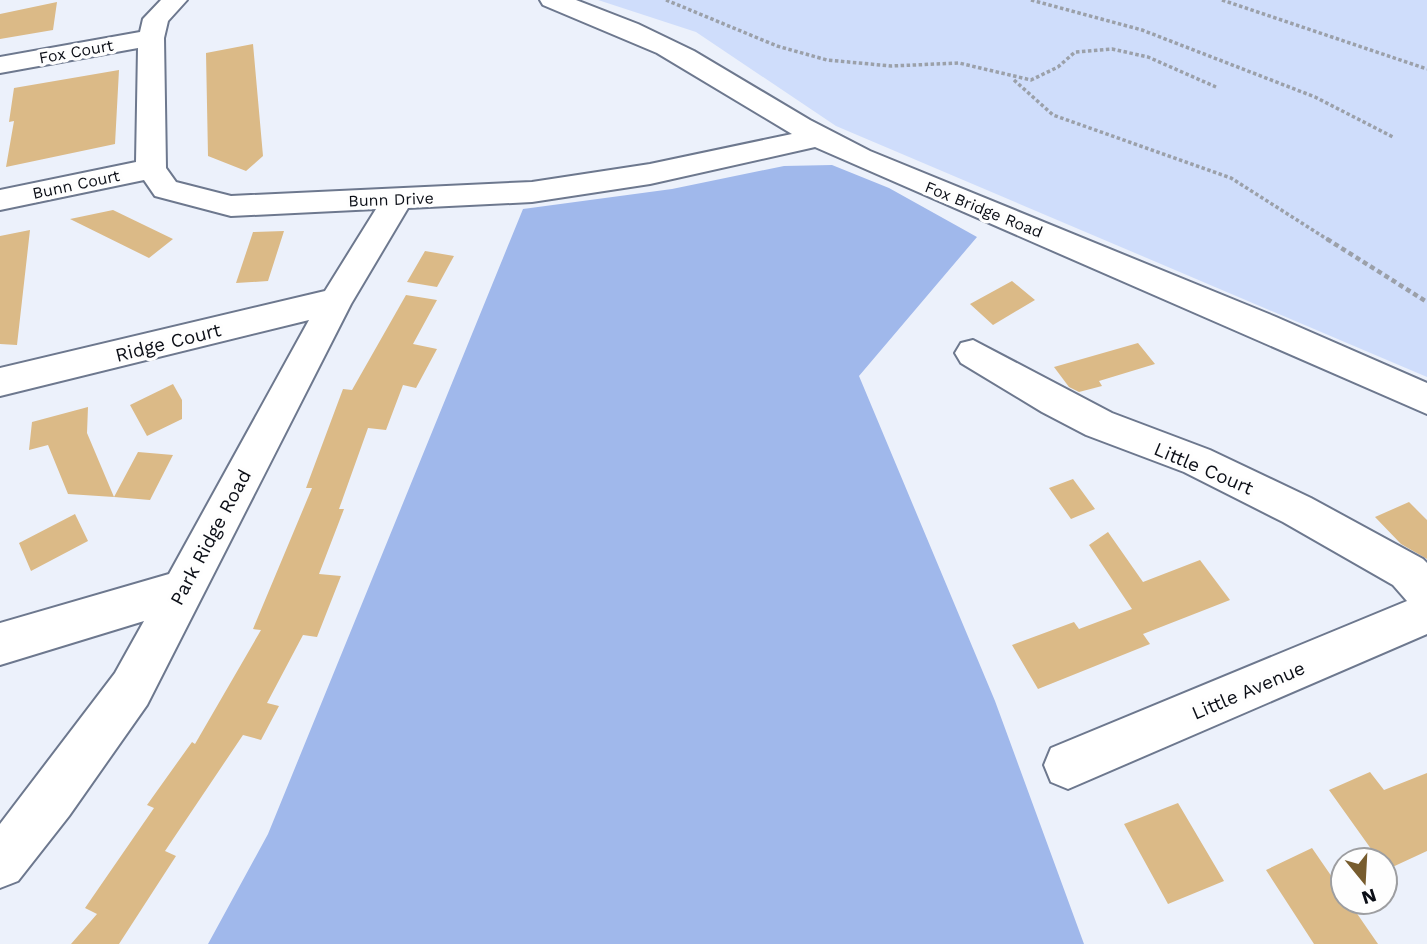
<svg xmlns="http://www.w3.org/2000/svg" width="1427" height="944" viewBox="0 0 1427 944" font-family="'Work Sans',sans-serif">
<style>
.green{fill:#cfddfb}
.forest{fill:#a0b8eb}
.building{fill:#dbba87}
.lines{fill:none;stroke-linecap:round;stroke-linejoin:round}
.minor-casing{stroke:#6d788e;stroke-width:4}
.path-far1{stroke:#9ba0a9;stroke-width:3.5;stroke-dasharray:3.5 2.5;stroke-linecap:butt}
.path{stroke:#9ba0a9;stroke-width:4.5;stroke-dasharray:5 3.5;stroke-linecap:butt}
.minor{fill:#fff;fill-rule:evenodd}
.labels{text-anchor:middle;stroke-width:7;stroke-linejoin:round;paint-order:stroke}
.far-street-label{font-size:16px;fill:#0b0e16;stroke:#fefefe}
.street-label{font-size:19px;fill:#0b0e16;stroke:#fefefe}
</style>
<rect width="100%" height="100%" fill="#ecf1fb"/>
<path class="green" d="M598 0H1427V377L836 126 696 32Z"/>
<path class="forest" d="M832 165 889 188 977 237 859 376 995 701 1084 944H208L268 834 523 209 672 189 784 166Z"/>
<path class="building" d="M57 2 53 30 0 39V14Z
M253 44 263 156 246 171 208 156 206 53Z
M119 70 115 144 6 167 14 121 9 122 14 88Z
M113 210 173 239 149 258 70 219Z
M30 230 17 345 0 344V236Z
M284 231 268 281 236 283 253 232Z
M425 251 454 256 437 287 407 282Z
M1012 281 1035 300 993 325 970 304Z
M406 295 437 300 413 344 437 349 416 388 403 385 386 430 368 428 339 509H344L319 574 341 576 317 637 303 635 267 703 279 706 261 740 243 735 165 851 176 856 119 944H71L97 914 85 908 154 808 147 805 192 742 195 744 261 630 253 629 312 488H306L343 389 352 390Z
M1138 343 1155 364 1099 381 1102 386 1079 392 1069 387 1054 367Z
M173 384 182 400V419L147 436 130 405Z
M88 407 87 433 114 497 68 494 48 445 29 450 32 422Z
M138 452 173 455 150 500 114 497Z
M1073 479 1095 509 1071 519 1049 488Z
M1409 502 1427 520V559L1401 544 1375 517Z
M75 514 88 541 31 571 19 543Z
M1108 532 1143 582 1200 560 1230 600 1143 634 1150 644 1038 689 1012 645 1074 622 1079 629 1132 609 1089 545Z
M1370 772 1384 790 1427 773V851L1386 870 1385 860H1379L1329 790Z
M1178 803 1224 881 1168 904 1124 824Z
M1312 848 1343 893V902H1349L1378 944H1314L1266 870Z"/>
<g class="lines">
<g class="minor-casing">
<path id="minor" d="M161 0H187L168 21 164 38 166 168 176 182 231 196 532 182 650 164 792 134 657 53 543 5 540 0H576L638 24 694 51 810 120 870 151 1276 317 1427 383V414L815 147 650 184 532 202 408 208 351 304 147 705 69 816 18 881 0 888V824L115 673 144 621 0 665V623L169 574 309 320 0 396V368L325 291 376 209 231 216 155 196 144 180 0 210V190L136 162 138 48 0 73V57L140 32 143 19Z
M973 340 1112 413 1210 450 1311 498 1423 559 1427 563V634L1068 789 1051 782 1044 765 1051 748 1407 601 1393 585 1283 522 1184 472 1086 435 1042 412 961 363 955 353 961 343Z"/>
</g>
<path class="path-far1" d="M666 0 777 46 827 60 891 66 959 63 1031 80 1058 67 1075 52 1112 49 1148 57 1216 87
M1031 0 1142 30 1315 97 1393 137
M1222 0 1427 69
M1014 80 1053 115 1231 178 1330 241"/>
<path class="path" d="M1327 239 1427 302"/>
<use href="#minor" class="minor"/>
</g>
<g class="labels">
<g class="far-street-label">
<text transform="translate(76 51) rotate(-10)" y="6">Fox Court</text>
<text transform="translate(76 184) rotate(-12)" y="6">Bunn Court</text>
<text transform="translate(391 199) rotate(-2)" y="6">Bunn Drive</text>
<text transform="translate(984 209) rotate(22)" y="6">Fox Bridge Road</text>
</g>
<g class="street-label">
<text transform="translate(168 342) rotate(-14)" y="7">Ridge Court</text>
<text transform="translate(1204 468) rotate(23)" y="7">Little Court</text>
<text transform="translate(210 537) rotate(-62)" y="7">Park Ridge Road</text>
<text transform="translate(1248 690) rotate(-23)" y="7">Little Avenue</text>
</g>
</g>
<g transform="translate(1364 881) rotate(162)"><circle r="33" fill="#fefefe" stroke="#9d9ea1" stroke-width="2"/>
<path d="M0-5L12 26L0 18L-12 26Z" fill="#775c2e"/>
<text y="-10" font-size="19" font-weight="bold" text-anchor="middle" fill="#0b0e16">N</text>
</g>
</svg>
